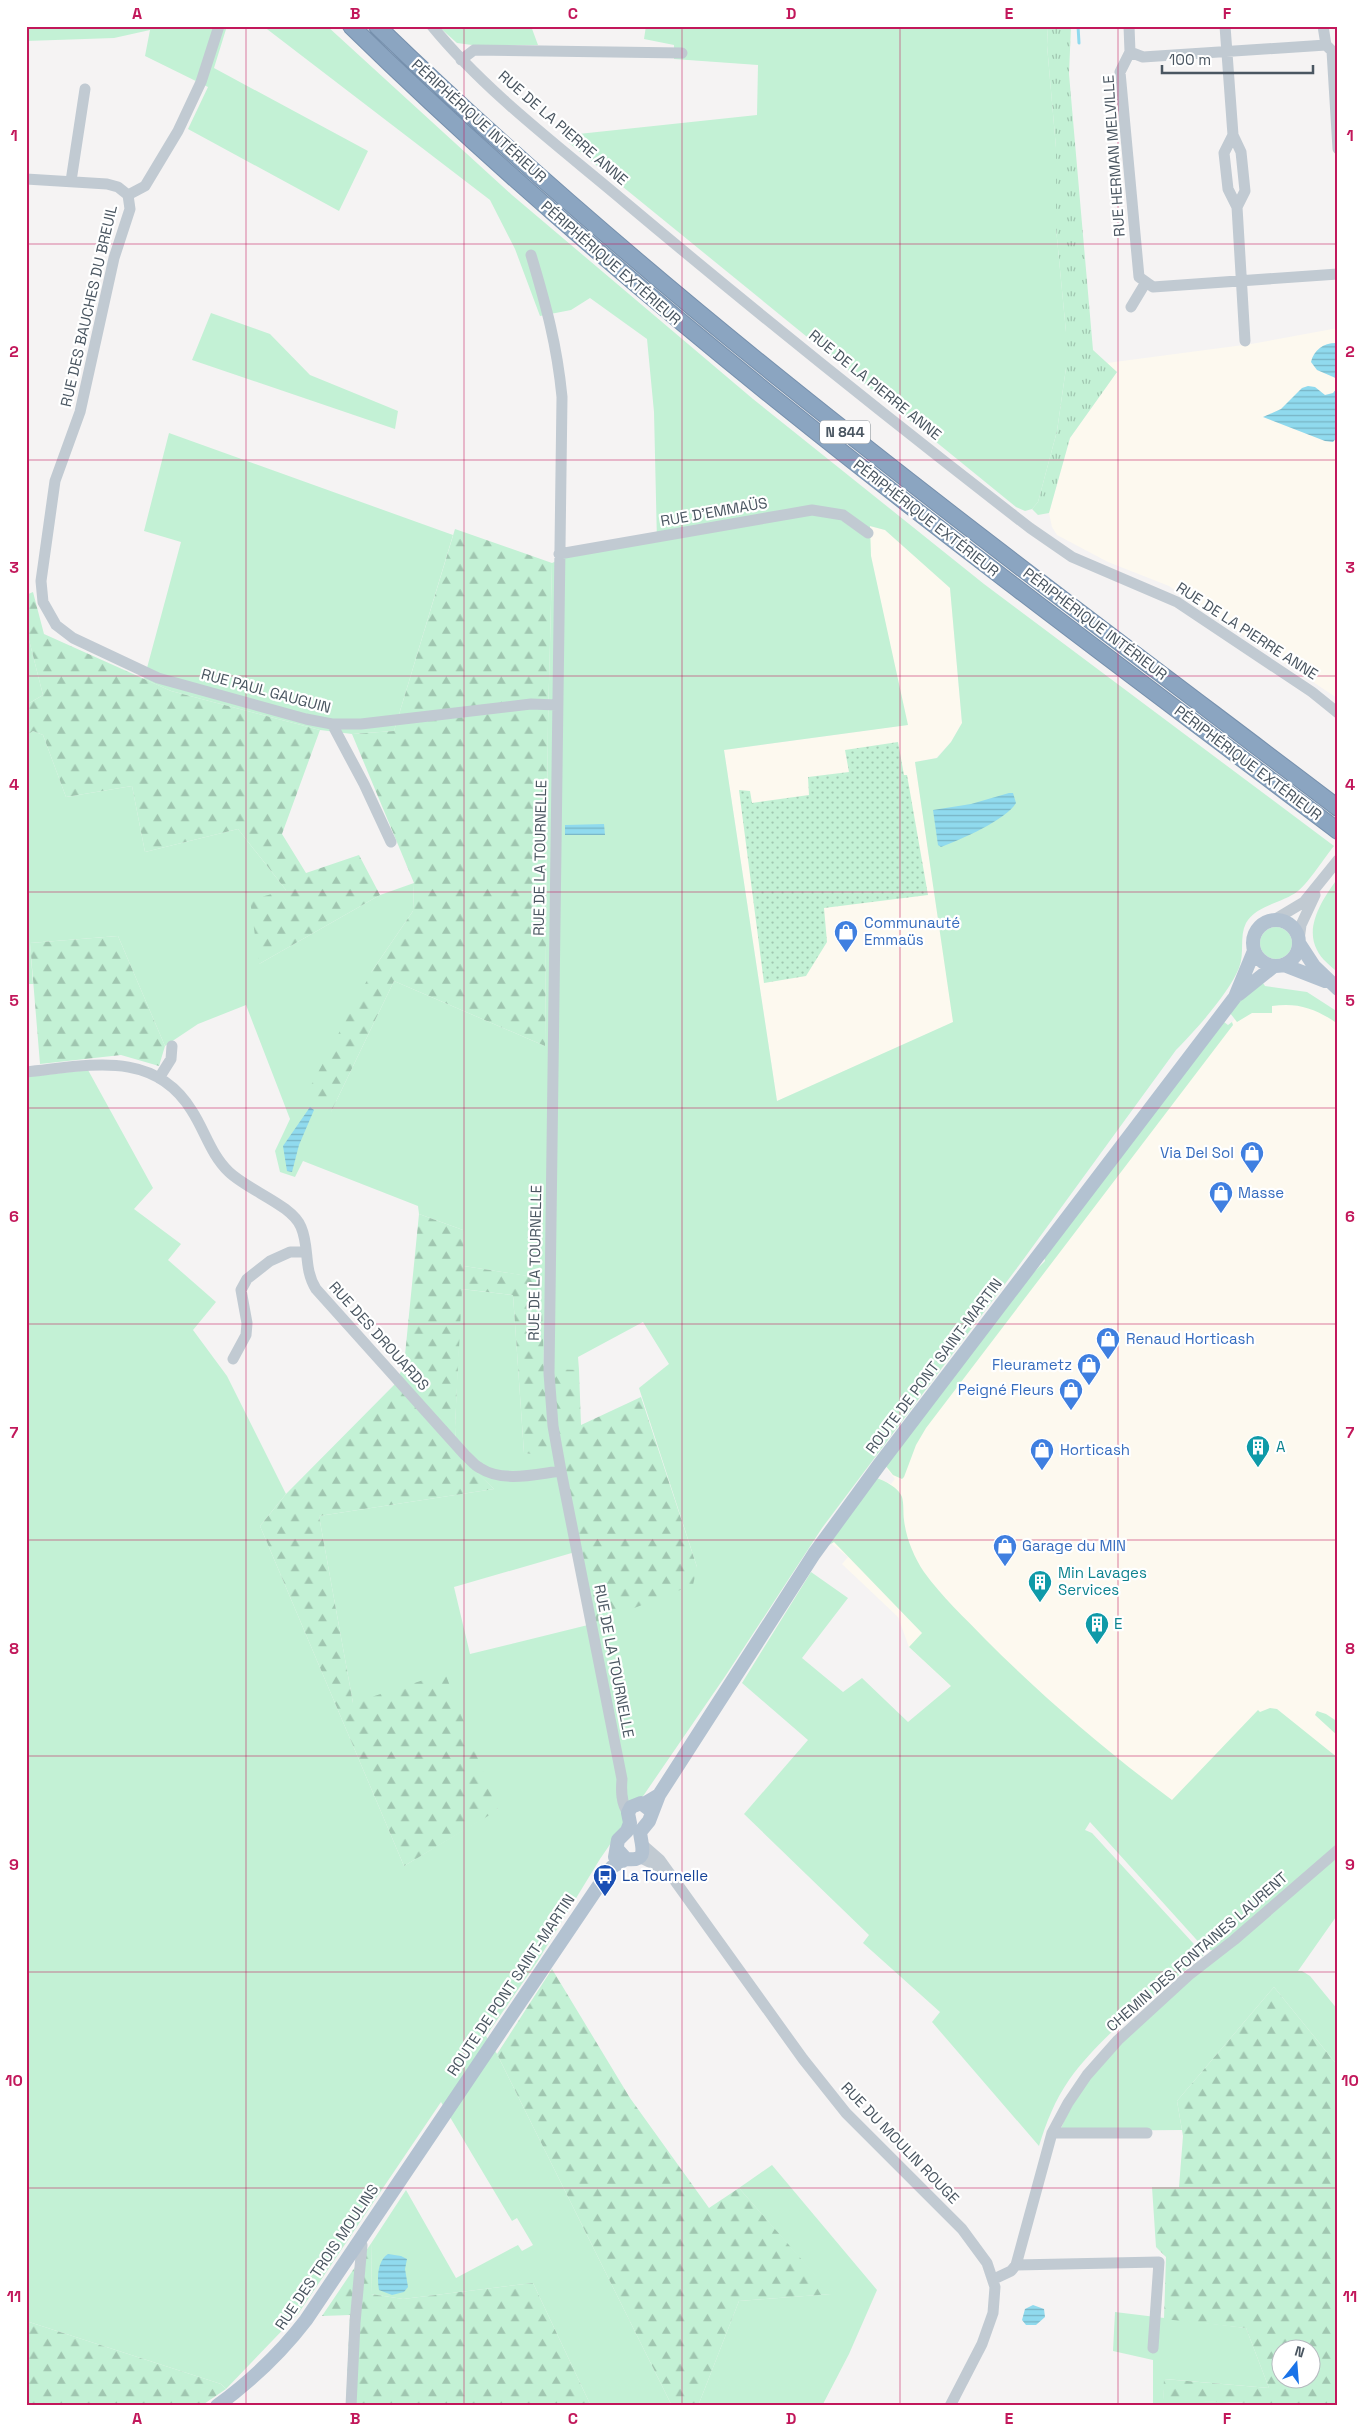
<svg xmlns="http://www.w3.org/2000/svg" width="1364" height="2432" viewBox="0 0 1364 2432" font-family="'Space Grotesk',sans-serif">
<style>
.commercial{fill:#fdf9ef}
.grass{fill:#c3f1d5;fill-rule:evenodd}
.forest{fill:url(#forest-firs);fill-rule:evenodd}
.park{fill:url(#park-tufts)}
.garden{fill:url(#garden-dots)}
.water{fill:url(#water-rules)}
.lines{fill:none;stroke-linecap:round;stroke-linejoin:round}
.stream{stroke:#90daee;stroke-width:3}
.highway-casing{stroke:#7690ad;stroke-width:18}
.minor{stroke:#c1cad2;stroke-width:11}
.major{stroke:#b3c2d1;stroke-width:14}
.highway{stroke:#8ba5c1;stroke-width:16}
.grid{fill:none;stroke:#c2185b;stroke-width:1;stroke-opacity:0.55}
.labels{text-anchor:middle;stroke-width:4.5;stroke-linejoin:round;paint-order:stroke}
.shield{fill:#fff;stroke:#808990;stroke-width:1}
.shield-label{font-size:14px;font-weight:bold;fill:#4a5661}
.street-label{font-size:15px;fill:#4a5661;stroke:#fff}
.shop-label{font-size:15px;fill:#366cbe;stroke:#fff;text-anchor:start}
.culture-label{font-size:15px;fill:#0d838f;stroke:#fff;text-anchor:start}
.transit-label{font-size:15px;fill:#164399;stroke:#fff;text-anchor:start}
.neatline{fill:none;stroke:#c2185b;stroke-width:2}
.grid-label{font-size:16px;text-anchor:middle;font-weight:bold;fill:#c2185b}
</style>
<defs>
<pattern id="forest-firs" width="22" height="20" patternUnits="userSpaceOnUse" patternTransform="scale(1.25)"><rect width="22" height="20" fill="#c3f1d5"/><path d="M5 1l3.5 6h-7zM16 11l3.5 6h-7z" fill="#a0c6b0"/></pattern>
<pattern id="park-tufts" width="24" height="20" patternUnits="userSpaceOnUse" patternTransform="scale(1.25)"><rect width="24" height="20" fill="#c3f1d5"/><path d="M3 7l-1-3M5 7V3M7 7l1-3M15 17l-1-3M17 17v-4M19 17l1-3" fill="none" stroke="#a0c6b0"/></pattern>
<pattern id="garden-dots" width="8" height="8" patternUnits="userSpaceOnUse" patternTransform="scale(1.25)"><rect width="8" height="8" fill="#c3f1d5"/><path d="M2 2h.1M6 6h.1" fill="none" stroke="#a0c6b0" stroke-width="1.8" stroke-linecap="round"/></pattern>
<pattern id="water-rules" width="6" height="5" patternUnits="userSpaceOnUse" patternTransform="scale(1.25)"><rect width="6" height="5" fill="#90daee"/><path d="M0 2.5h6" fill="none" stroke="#78b4c4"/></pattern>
</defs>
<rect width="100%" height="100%" fill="#f5f3f3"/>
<path class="commercial" d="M1338 328V698H1337L1169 586 1108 562 1057 535 1052 527 1049 513 1070 438 1117 372 1107 363 1251 344Z
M869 526 885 530 950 587 962 723 951 742 936 758 915 762 954 1022 777 1101 724 750 907 725 871 556Z
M1303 993 1338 1015V1770L1270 1713 1130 1861 1092 1819 909 1647 898 1617 842 1564 848 1557 832 1544 880 1479 891 1484 895 1479 887 1469 1210 1046 1235 1019Z"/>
<path class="grass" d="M26 26H227L214 68 368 151 339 211 188 129 208 87 145 56 150 30 114 38 26 41Z
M263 26H327L512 195 753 399 984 584 1334 846C1324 858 1310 881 1298 891 1283 903 1256 905 1246 923 1239 937 1245 953 1239 968 1229 993 1195 1031 1176 1050L1020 1264 822 1528 726 1675 600 1859 537 1962 486 2036 497 2054 672 2406H591L533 2283 403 2299 371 2294 372 2242 406 2190 456 2278 518 2245 522 2251 533 2245 517 2218 512 2221 441 2102 298 2314 226 2389 221 2384 26 2321V1077L88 1070 153 1188 134 1209 181 1244 168 1260 216 1302 193 1330 227 1376 286 1494 260 1526 404 1866 498 1809 353 1703 319 1516 494 1489 456 1453 455 1427 461 1289 513 1295 524 1453 562 1455 582 1550 454 1587 470 1654 596 1623 697 1567 639 1388 669 1364 643 1322 578 1357 579 1370H544L540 1278 464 1266 463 1230 419 1214 418 1206 303 1161 295 1177 280 1172 275 1151 290 1119 246 1005 198 1024 165 1046 118 936 30 943 33 984H26V736L33 731 43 735 66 797 132 786 145 852 238 829 286 890 259 964 380 895 414 883 413 911 372 971 331 1112 394 981 545 1046 548 722 552 563 572 554 657 542 654 412 647 339 590 298 571 310 540 316 515 249 490 200ZM870 526 885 530 950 588 962 723 951 742 937 758 915 762 953 1022 777 1101 724 750 908 725 871 556Z
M438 26H531L538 45H472L457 43Z
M646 26H1048L1047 45 1056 148V228L1066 332V368L1057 431 1038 502 1032 509 1025 511 1016 507 569 143V135L757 115 758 65 674 59V45L644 39Z
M211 313 270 334 310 375 398 411 395 429 192 360Z
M169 433 453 535 394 731 352 734 320 730 171 691 144 679 181 542 144 531Z
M26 628 43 695 26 705Z
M1338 878V973C1331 966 1321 959 1317 950 1304 926 1324 897 1338 878Z
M1260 943a16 16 0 1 1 32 0a16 16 0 1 1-32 0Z
M1261 980 1265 986 1307 992 1338 1012V1024C1317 1009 1298 1002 1272 1006V1013H1252L1237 1022 1230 1013 1243 997Z
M1224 1022 1228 1025 1232 1022 1233 1025 926 1428 916 1445 904 1477 902 1479 893 1475 885 1465 1033 1273 1045 1261 1044 1257Z
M876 1478C884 1480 899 1488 902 1497 904 1504 903 1513 904 1520 906 1538 914 1557 924 1572 942 1597 965 1618 986 1640 1044 1698 1106 1751 1172 1800L1258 1710 1260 1712 1270 1708 1277 1709 1338 1758V1844L1214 1951 1204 1948 1090 1822 1085 1830 1092 1833 1204 1955C1158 1993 1104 2031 1069 2080 1055 2100 1046 2123 1039 2146L932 2022 940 2012 863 1943 869 1935 744 1814 808 1740 742 1683 811 1572 848 1598 802 1658 843 1692 862 1678 908 1722 951 1686 909 1647 922 1633 834 1542 829 1545Z
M1317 1711 1326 1714 1338 1722V1736L1315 1715Z
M1338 1856V1914L1298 1971H1302L1310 1976 1338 2010V2066L1274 1987 1177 2101 1182 2130 1060 2131C1089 2059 1158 2007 1216 1958 1256 1924 1297 1890 1338 1856Z
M772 2165 877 2290 849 2354 822 2406H698L739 2301 831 2294 739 2188Z
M1115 2312 1246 2328 1269 2388 1165 2379 1163 2399 1302 2406H1153V2360L1113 2351Z"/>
<path class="forest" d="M455 529 552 563 548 722 545 1046 394 981 331 1112 308 1091 372 971 413 911 414 883 352 734 394 731Z
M33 592 44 634 171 691 320 730 282 834 306 873 359 855 380 895 259 964 250 900 286 890 238 829 145 852 132 786 66 797 43 735 33 731 26 736V705L43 695 26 628V595Z
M118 936 165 1046 159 1066 121 1055 40 1064 30 943Z
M419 1214 463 1230 464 1266 541 1278 544 1369 579 1370 581 1425 641 1397 697 1567 693 1585 596 1623 561 1455 547 1456 524 1453 513 1295 462 1289 455 1427 456 1452 494 1489 319 1516 353 1703 445 1673 498 1810 404 1866 260 1526 286 1494 395 1384 404 1365Z
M552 1969 630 2098 709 2208 739 2188 832 2294 739 2301 698 2406H672L497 2054Z
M1274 1987 1338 2066V2406L1163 2400 1164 2379 1269 2388 1246 2328 1164 2319 1166 2257 1156 2247 1152 2187H1179L1183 2136 1177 2101ZM1282 2350H1312V2380H1282Z
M372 2242 371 2294 403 2299 533 2283 591 2406H346L350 2315 322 2316Z
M26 2321 221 2384 226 2389 201 2406H26Z"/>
<path class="park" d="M1048 26H1071L1069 74 1093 350 1117 372 1070 438 1049 513 1038 515 1032 509 1038 502 1057 431 1066 368V332L1056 228V148L1047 45Z"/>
<path class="garden" d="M898 742 904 775H907L928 895 824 908 827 942 806 976 764 983 739 790 750 791 752 803 809 795 808 777 849 772 845 750Z"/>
<path class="water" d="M1338 343V379L1317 370 1311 362C1314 349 1325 342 1338 343Z
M1308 386 1315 387 1325 395 1333 393 1338 387V436L1333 442 1325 441 1263 417 1281 409 1302 388Z
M1009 793H1013L1016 803C1006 820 960 840 941 847L938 845 933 810 971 804Z
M604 824 605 835H565V825Z
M310 1107 314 1110 299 1145 292 1172 287 1171 283 1146Z
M388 2254 401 2256 407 2259 405 2269 408 2287 404 2292 392 2295 379 2290C377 2279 377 2261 388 2254Z
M1033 2305 1044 2309 1045 2317 1036 2325H1026L1022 2320 1025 2309Z"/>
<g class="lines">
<path class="stream" d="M1078 26 1079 43"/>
<g class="highway-casing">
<path id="highway" d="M351 26C655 323 999 575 1338 831
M377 26C674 314 1009 558 1338 808"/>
</g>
<path class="minor" d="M219 26 201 82 178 131 145 186 128 195 130 209 114 258 80 412 55 481 41 581 43 602 56 625 73 638 158 678 306 719 332 724H361L531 704 557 705
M432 26C487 93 560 147 626 203 758 314 893 422 1030 528L1072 557 1177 602 1312 692 1338 713
M1129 26 1130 52 1120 72 1139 277 1153 287 1338 274
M1225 26 1233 135 1241 152 1245 191 1237 207
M1323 26 1326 45 1332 51 1338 149
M1130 52 1143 57 1326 45
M461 60 474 50 682 53
M1233 135 1224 153 1228 189 1237 207 1245 341
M26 179 107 184 118 187 128 195
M71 181 85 89
M531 255C546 305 557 345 562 397L549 1373 553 1426 561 1471 622 1779C621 1791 621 1803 628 1813
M1131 307 1146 282
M559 554 812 510 843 515 868 533
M332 724 364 784 391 842
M1274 920 1304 902 1338 860
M1299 940 1301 925 1315 895
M26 1072C87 1066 154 1048 192 1111 205 1131 211 1155 229 1172 249 1191 292 1205 301 1227 310 1248 303 1268 316 1289L465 1455C470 1459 474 1465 480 1468 503 1483 536 1474 561 1471
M159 1078 171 1059 172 1046
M233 1359 246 1335 247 1323 241 1290 247 1279 270 1261 290 1252H305
M644 1846 660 1860 803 2059 846 2113 962 2229 987 2263 995 2287 993 2313 982 2344 950 2406
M639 1857 666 1870
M1052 2133H1147
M1016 2265 1159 2262 1153 2348
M994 2279 1011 2271 1016 2265 1052 2133 1068 2103 1087 2075 1118 2040 1189 1975 1234 1940 1338 1850
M351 2406 355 2323 362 2245 359 2241"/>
<path class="major" d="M1253 943a23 23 0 1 1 46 0a23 23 0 1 1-46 0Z
M1299 943 1314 966 1338 989
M1284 965 1325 981
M1239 994 1274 966
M644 1804 659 1795 814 1554 879 1465 1235 997 1254 951
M617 1849 626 1859C650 1862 641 1845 640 1832L649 1821 659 1795
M615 1857 618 1840 627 1831 630 1823 628 1813 631 1807 641 1803 650 1810
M217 2406C251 2381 280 2354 306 2320L608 1872 612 1867 626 1859"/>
<use href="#highway" class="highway"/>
</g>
<path class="grid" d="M246 26V2406M464 26V2406M682 26V2406M900 26V2406M1118 26V2406M26 244H1338M26 460H1338M26 676H1338M26 892H1338M26 1108H1338M26 1324H1338M26 1540H1338M26 1756H1338M26 1972H1338M26 2188H1338"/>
<defs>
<g id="shop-pin" transform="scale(1.25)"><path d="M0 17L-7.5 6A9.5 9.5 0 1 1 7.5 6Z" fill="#3f7fe0" stroke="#fff"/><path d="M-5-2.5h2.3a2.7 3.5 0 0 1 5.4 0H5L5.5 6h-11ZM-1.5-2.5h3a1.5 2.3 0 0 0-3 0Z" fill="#fff"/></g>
<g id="building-pin" transform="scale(1.25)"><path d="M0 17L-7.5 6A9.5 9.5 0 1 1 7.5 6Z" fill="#0f9aa8" stroke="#fff"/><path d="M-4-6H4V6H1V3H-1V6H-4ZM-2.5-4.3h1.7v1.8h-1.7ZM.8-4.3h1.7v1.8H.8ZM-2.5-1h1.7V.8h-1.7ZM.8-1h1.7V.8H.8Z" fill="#fff"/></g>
<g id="bus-pin" transform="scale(1.25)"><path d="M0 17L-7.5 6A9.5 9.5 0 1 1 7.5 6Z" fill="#1a4fb4" stroke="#fff"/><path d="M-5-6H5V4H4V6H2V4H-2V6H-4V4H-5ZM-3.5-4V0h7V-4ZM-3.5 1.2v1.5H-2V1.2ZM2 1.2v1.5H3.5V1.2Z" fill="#fff"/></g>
</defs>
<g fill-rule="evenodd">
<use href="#shop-pin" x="846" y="932"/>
<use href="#shop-pin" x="1252" y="1153"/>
<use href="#shop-pin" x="1221" y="1193"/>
<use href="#shop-pin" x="1108" y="1339"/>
<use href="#shop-pin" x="1089" y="1365"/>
<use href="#shop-pin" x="1071" y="1390"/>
<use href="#building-pin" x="1258" y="1447"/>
<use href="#shop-pin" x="1042" y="1450"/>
<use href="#shop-pin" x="1005" y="1546"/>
<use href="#building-pin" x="1040" y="1582"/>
<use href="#building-pin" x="1097" y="1624"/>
<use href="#bus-pin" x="605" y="1876"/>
</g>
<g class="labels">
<rect class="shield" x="820" y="420.5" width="50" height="23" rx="4"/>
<g class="shield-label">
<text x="845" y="437">N 844</text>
</g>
<g class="street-label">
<text transform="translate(479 121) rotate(42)" y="5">PÉRIPHÉRIQUE INTÉRIEUR</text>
<text transform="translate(563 128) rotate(41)" y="5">RUE DE LA PIERRE ANNE</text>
<text transform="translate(1114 156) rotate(-94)" y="5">RUE HERMAN MELVILLE</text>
<text transform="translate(611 263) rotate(41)" y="5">PÉRIPHÉRIQUE EXTÉRIEUR</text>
<text transform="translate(89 306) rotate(-77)" y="5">RUE DES BAUCHES DU BREUIL</text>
<text transform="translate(875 385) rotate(39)" y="5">RUE DE LA PIERRE ANNE</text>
<text transform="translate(714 512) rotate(-10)" y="5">RUE D'EMMAÜS</text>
<text transform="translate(926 518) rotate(38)" y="5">PÉRIPHÉRIQUE EXTÉRIEUR</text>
<text transform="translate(1095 624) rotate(37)" y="5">PÉRIPHÉRIQUE INTÉRIEUR</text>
<text transform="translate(1247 631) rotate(33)" y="5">RUE DE LA PIERRE ANNE</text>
<text transform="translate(266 691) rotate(15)" y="5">RUE PAUL GAUGUIN</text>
<text transform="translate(1248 763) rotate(37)" y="5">PÉRIPHÉRIQUE EXTÉRIEUR</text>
<text transform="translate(540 858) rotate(-89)" y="5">RUE DE LA TOURNELLE</text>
<text transform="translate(535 1263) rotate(-89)" y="5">RUE DE LA TOURNELLE</text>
<text transform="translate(379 1336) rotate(48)" y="5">RUE DES DROUARDS</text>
<text transform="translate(934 1366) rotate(-53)" y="5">ROUTE DE PONT SAINT-MARTIN</text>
<text transform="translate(614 1661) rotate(79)" y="5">RUE DE LA TOURNELLE</text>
<text transform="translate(1197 1952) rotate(-41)" y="5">CHEMIN DES FONTAINES LAURENT</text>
<text transform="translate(511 1985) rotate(-56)" y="5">ROUTE DE PONT SAINT-MARTIN</text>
<text transform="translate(900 2143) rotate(46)" y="5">RUE DU MOULIN ROUGE</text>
<text transform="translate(327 2257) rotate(-56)" y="5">RUE DES TROIS MOULINS</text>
</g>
<g class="shop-label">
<text x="864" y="928">Communauté<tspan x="864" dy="17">Emmaüs</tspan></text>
<text x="1234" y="1158" text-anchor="end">Via Del Sol</text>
<text x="1238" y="1198">Masse</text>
<text x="1126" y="1344">Renaud Horticash</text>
<text x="1072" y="1370" text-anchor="end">Fleurametz</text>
<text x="1054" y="1395" text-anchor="end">Peigné Fleurs</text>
<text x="1060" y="1455">Horticash</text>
<text x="1022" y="1551">Garage du MIN</text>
</g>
<g class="culture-label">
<text x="1276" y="1452">A</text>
<text x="1058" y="1578">Min Lavages<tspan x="1058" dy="17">Services</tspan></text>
<text x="1114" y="1629">E</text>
</g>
<g class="transit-label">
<text x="622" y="1881">La Tournelle</text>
</g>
</g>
<rect width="1364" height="2432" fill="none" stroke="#ffffff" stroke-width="55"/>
<g transform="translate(1296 2364) rotate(17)"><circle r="24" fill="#ffffff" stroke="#b7bbc0"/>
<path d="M0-4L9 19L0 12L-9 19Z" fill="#1a73e8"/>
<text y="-8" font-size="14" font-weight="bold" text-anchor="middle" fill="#4a5661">N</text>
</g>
<path d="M1162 65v8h151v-8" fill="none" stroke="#4a5661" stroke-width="2.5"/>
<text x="1169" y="65" font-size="15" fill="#4a5661" stroke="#ffffff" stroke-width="4" paint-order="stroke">100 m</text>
<rect x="28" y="28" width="1308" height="2376" class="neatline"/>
<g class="grid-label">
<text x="137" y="19">A</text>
<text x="355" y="19">B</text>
<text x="573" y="19">C</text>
<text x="791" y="19">D</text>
<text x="1009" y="19">E</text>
<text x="1227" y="19">F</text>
<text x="14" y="141">1</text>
<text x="1350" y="141">1</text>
<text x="14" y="357">2</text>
<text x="1350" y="357">2</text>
<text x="14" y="573">3</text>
<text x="1350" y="573">3</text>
<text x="14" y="790">4</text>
<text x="1350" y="790">4</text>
<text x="14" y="1006">5</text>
<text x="1350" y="1006">5</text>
<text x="14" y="1222">6</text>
<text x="1350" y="1222">6</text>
<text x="14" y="1438">7</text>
<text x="1350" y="1438">7</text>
<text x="14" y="1654">8</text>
<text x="1350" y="1654">8</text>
<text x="14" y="1870">9</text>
<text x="1350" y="1870">9</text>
<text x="14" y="2086">10</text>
<text x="1350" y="2086">10</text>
<text x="14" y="2302">11</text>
<text x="1350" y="2302">11</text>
<text x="137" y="2424">A</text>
<text x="355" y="2424">B</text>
<text x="573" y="2424">C</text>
<text x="791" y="2424">D</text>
<text x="1009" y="2424">E</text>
<text x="1227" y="2424">F</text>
</g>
</svg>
